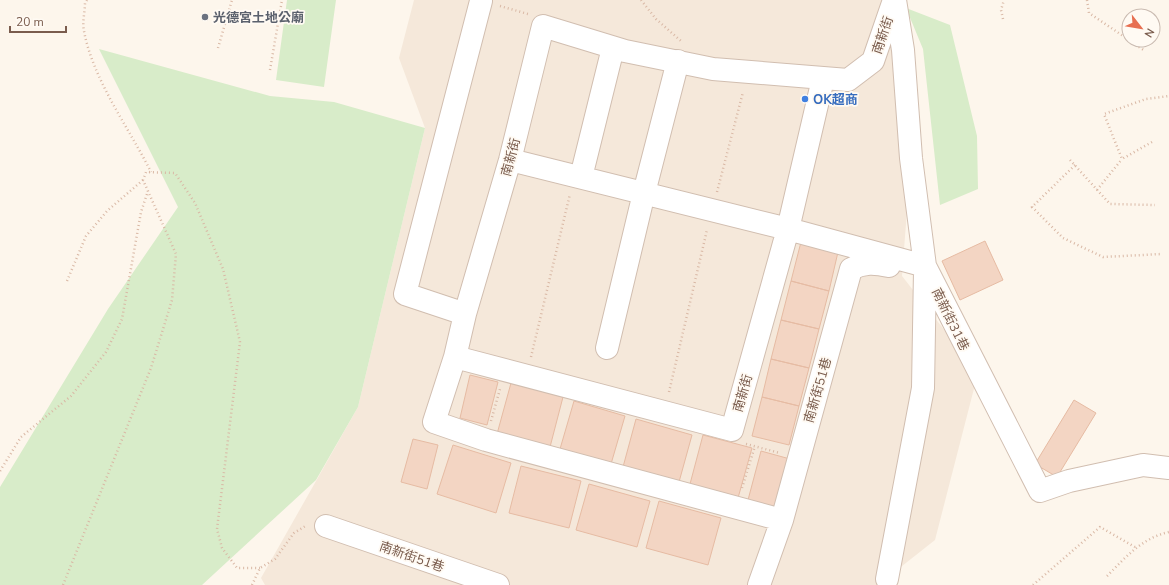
<svg xmlns="http://www.w3.org/2000/svg" width="1169" height="585" viewBox="0 0 1169 585" font-family="'Nunito Sans','Noto Sans TC',sans-serif">
<style>
.residential{fill:#f5e8da}
.green{fill:#d8ecc9}
.building{fill:#f3d5c3;stroke:#e6bba3}
.lines{fill:none;stroke-linecap:round;stroke-linejoin:round}
.minor-casing{stroke:#d1beb0;stroke-width:24}
.path{stroke:#d9b8a5;stroke-width:2.5;stroke-dasharray:1 3;stroke-linecap:butt}
.minor{stroke:#fff;stroke-width:22}
.worship-dot{fill:#6b7280;stroke:#fffaf3;stroke-width:1.5}
.shop-dot{fill:#3f7fe0;stroke:#fffaf3;stroke-width:1.5}
.labels{text-anchor:middle;stroke-width:3.5;stroke-linejoin:round;paint-order:stroke}
.worship-label{font-size:13px;font-weight:bold;fill:#5b616d;stroke:#fffaf3;text-anchor:start}
.street-label{font-size:13px;fill:#7a5c4d;stroke:#fffaf3}
.shop-label{font-size:13px;font-weight:bold;fill:#366cbe;stroke:#fffaf3;text-anchor:start}
</style>
<rect width="100%" height="100%" fill="#fdf6ec"/>
<path class="residential" d="M414 0H895L911 158 902 276 978 373 935 540 878 585H265L261 578 358 407 425 128 399 58Z"/>
<path class="green" d="M287 0H336L324 87 276 80Z
M906 8 950 25 977 136 978 189 940 205 923 49Z
M99 49 270 96 334 102 425 128 358 407 316 480 202 585H0V487L108 309 178 207Z"/>
<path class="building" d="M985 241 1003 280 960 300 942 261Z
M801 242 838 252 829 291 791 281Z
M791 281 829 291 819 329 781 320Z
M781 320 819 329 809 368 771 359Z
M771 359 809 368 799 406 762 397Z
M470 375 498 382 487 425 460 418Z
M511 383 563 397 550 447 497 434Z
M762 397 799 406 789 445 752 436Z
M1074 400 1096 413 1057 477 1035 464Z
M574 401 625 416 611 464 560 449Z
M636 419 692 435 679 482 623 467Z
M703 435 752 448 738 498 690 484Z
M413 439 438 445 427 489 401 482Z
M453 445 511 463 496 513 437 494Z
M761 451 790 459 776 508 748 500Z
M521 466 581 481 569 528 509 513Z
M589 484 650 501 637 547 576 530Z
M659 501 721 518 708 565 646 548Z"/>
<g class="lines">
<g class="minor-casing">
<path id="minor" d="M895 0 903 50 911 158 925 266 1040 491 1069 481 1143 465 1169 468
M510 160 788 229 925 266
M581 177 613 48
M465 314 405 294 481 1
M607 348 644 193 678 61
M455 357 732 430 788 229 823 79
M782 520 486 440 434 422 455 357 465 314 510 160 543 26 625 51 713 69 848 80 873 61 894 0
M326 526 498 585
M887 579 923 388 925 270
M759 585 782 520 851 269C864 262 875 263 889 266"/>
</g>
<path class="path" d="M87 0 85 3C85 12 82 22 84 31 93 80 129 128 151 172
M641 0 656 19 681 41
M1087 0 1089 13 1129 40
M500 6 528 14
M1003 19 1001 10 1004 0
M1129 40 1145 51
M218 48 232 0
M270 70 282 0
M1152 142 1122 159 1104 114 1146 99 1169 96
M1070 160 1110 204 1155 205
M1075 165 1032 207 1063 238 1103 257 1162 254
M1097 190 1122 159
M717 192 743 92
M67 281 86 236 107 211 143 180
M531 357 570 194
M669 392 707 230
M491 421 500 389
M746 444 780 453
M0 471 21 437 71 396 106 352 122 319 141 212 148 191
M742 488 755 446
M1107 576C1126 557 1142 538 1169 532
M63 585 151 368 172 300 176 254 143 180 146 172 175 173 195 203 223 269 240 342 217 529 222 548 237 568H260
M252 585 260 568 275 559 294 533 307 525
M1033 585 1100 527 1135 547"/>
<use href="#minor" class="minor"/>
</g>
<circle class="worship-dot" cx="205" cy="17" r="4"/>
<circle class="shop-dot" cx="805" cy="99" r="4"/>
<g class="labels">
<g class="worship-label">
<text x="213" y="22">光德宮土地公廟</text>
</g>
<g class="street-label">
<text transform="translate(882 35) rotate(-71)" y="5">南新街</text>
<text transform="translate(510 157) rotate(-75)" y="5">南新街</text>
<text transform="translate(951 319) rotate(64)" y="5">南新街31巷</text>
<text transform="translate(817 390) rotate(-74)" y="5">南新街51巷</text>
<text transform="translate(742 393) rotate(-74)" y="5">南新街</text>
<text transform="translate(412 556) rotate(19)" y="5">南新街51巷</text>
</g>
<g class="shop-label">
<text x="813" y="104">OK超商</text>
</g>
</g>
<g transform="translate(1141 28) rotate(121)"><circle r="19" fill="#fffaf3" stroke="#cabbb1"/>
<path d="M0-3L7 15L0 10L-7 15Z" fill="#e76f51"/>
<text y="-6" font-size="11" font-weight="bold" text-anchor="middle" fill="#7a5c4d">N</text>
</g>
<path d="M10 26v6h56v-6" fill="none" stroke="#7a5c4d" stroke-width="2"/>
<text x="16" y="26" font-size="12" fill="#7a5c4d" stroke="#fffaf3" stroke-width="3" paint-order="stroke">20 m</text>
</svg>
